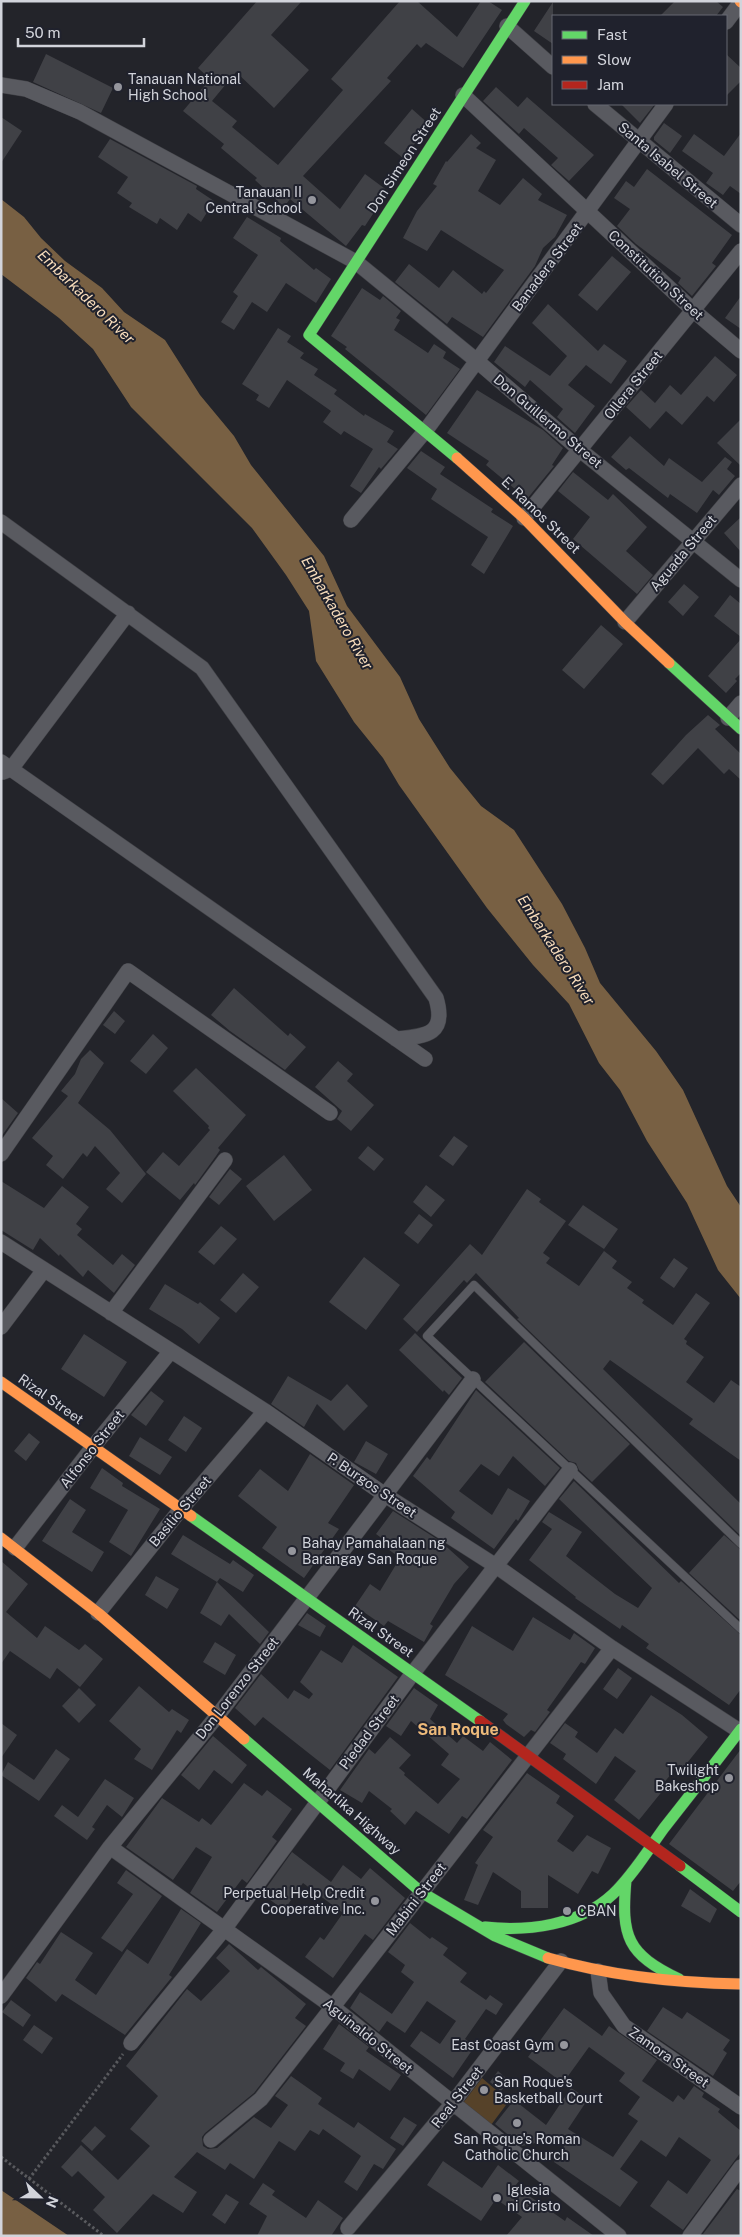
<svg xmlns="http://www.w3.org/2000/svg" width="742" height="2237" viewBox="0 0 742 2237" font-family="'Public Sans',sans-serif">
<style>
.green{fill:#564229}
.water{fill:#786043}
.building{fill:#404146}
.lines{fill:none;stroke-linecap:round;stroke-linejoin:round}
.lane-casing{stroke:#404146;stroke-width:9}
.street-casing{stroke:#404146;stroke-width:16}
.fast-casing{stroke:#404146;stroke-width:12}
.slow-casing{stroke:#404146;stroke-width:12}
.jam-casing{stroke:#404146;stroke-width:12}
.path{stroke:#595a5e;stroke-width:3;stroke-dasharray:2.5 2.5;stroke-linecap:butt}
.lane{stroke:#595a60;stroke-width:8}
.street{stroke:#595a60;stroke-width:15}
.fast{stroke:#63d668;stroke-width:11}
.slow{stroke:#ff974d;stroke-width:11}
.jam{stroke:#b3261e;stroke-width:11}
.poi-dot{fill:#95969d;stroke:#20222d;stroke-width:2}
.labels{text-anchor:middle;stroke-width:4;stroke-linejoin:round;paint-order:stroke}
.poi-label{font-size:14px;fill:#d2d4db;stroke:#20222d;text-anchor:start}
.street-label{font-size:14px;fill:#d2d4db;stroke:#20222d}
.water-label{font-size:15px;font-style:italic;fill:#f8ddbc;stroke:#20222d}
.quarter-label{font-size:16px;font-weight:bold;fill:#edba7a;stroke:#20222d}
</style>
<rect width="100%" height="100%" fill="#23242a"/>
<path class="green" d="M482 2078 509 2101 491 2125 463 2103Z"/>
<path class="water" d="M1 199 24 217 41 238 65 261 102 288 124 312 165 340 200 395 234 436 251 465 324 556 347 606 400 677 419 719 450 768 481 806 514 830 562 904 585 948 600 983 656 1051 683 1090 727 1186 741 1207V1299L718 1270 687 1203 647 1141 620 1090 599 1063 569 1004 533 965 487 908 399 785 383 758 354 722 316 661 309 611 286 575 252 528 131 407 93 349 59 318 1 274Z
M1 2190 69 2236H1Z"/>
<path class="building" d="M257 1H302L271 35 309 70 274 108 236 72 212 101 237 121 232 127 278 165 343 90 331 79 400 1H417L457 37 481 1H488L502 10 463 68 426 43 421 48 417 44 387 78 391 81 303 176 340 209 365 174 388 191 365 226 362 225 346 246 290 199 284 207 255 180 257 178 221 148 224 144 183 111 210 79 198 68Z
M675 1H716L723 7 716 16H660Z
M553 2V44L534 31Z
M46 54 113 88 101 113 33 82Z
M726 54 741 68V81L726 96Z
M496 87 518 107 527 97 594 155 569 181 551 165 558 158 524 128 519 134 483 101Z
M621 104H655L640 123Z
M412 109 430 125 403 158 384 143Z
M1 117 22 131 1 163Z
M664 123 682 136 670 153 654 140V137Z
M741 133V194L730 186 723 195 706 183 713 173 682 151 694 134 724 156Z
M471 134 481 143 476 148 496 160 478 191 500 205 523 178 542 194 538 200 567 215 555 237 543 248 535 266 483 337 452 317 447 324 395 282 409 264 439 288 453 270 482 294 484 291 486 293 504 270 441 230 427 251 403 238 417 211 437 186 433 184 446 161 447 162Z
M110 139 197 186 196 189 214 201 201 222 188 213 177 230 160 218 157 224 129 207 132 203 117 193 128 177 98 157Z
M647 169 732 235 712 263 716 266 692 296 678 283 681 278 636 244 617 226 630 209 614 198 626 181 634 187Z
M247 217 281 238 280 241 314 270 316 268 331 279 316 303 286 283 267 312 252 302 234 330 221 322 238 296 233 292 258 255 233 238Z
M612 256 631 272 597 311 578 295Z
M362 288 380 300 383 296 401 311 396 318 400 320 394 330 428 353 434 344 446 352 443 358 460 369 426 415 345 349 347 347 331 336Z
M741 296V329L725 318Z
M548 304 598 351 604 344 627 361 611 384 586 365 568 385 595 406 575 433 557 417 563 409 530 380 525 387 494 362 505 346 550 376 567 356 532 323Z
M278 328 291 336 287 342 304 353 300 358 318 369 314 375 337 390 334 394 364 416 365 414 394 431 387 442 398 449 381 469 379 467 361 493 350 486 373 449 344 431 341 435 323 422 331 411 287 380 269 408 256 400 259 395 242 384Z
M715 356 737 375 714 402 707 396 682 425 666 411 650 429 626 407 641 390 655 403 670 385 681 395Z
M477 390 543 430 563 448 552 465 554 466 527 499 486 465 489 461 447 433Z
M741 419V466L717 443Z
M630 436 664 466 669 458 702 482 725 457 732 462 727 469 735 476 719 495 713 490 697 513 670 494 668 498 629 468 626 470 611 457Z
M421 451 445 467 440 474 493 509 491 512 513 526 484 574 471 565 488 537 431 499 437 489 407 468Z
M573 472 608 500 613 494 647 527 626 551 653 575 637 594 573 539 590 517 558 491Z
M741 517V552L724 533Z
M684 584 699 597 683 616 668 602Z
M730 595 741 604V637L714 616Z
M601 625 623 644 584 689 562 670Z
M741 639V673L735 679 737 681 726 693 708 676Z
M708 715 720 725 715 729 741 754V780L729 769 724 774 698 748 663 785 651 774 686 735Z
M234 988 288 1036 290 1033 306 1047 285 1070 230 1031 211 1015Z
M114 1011 125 1021 115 1034 103 1025Z
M153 1034 168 1048 146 1074 130 1061Z
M90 1050 104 1063 78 1103 110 1130 146 1174 122 1203 106 1189 120 1173 95 1146 87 1157 83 1153 63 1179 46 1165 53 1156 32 1138 68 1096 61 1091 75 1074 81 1059Z
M338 1061 353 1074 347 1081 374 1105 351 1131 337 1119 342 1111 315 1087Z
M196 1068 246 1115 218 1148 220 1150 216 1156 195 1185 194 1183 180 1200 146 1172 163 1152 179 1166 210 1130 208 1128 209 1126 173 1091Z
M1 1098 18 1113 1 1137Z
M454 1136 468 1146 453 1166 439 1156Z
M368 1146 384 1159 374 1171 358 1158Z
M284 1155 312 1190 274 1221 246 1186Z
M230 1169 242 1179 219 1205 209 1197Z
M1 1181 44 1208 62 1186 89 1207 76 1224 82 1229 77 1235 113 1265 122 1254 135 1265 114 1293 88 1270 83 1277 60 1254 59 1256 40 1238 33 1250 1 1230Z
M426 1185 445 1200 431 1217 413 1202Z
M527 1189 541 1199 539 1202 566 1221 543 1253 550 1258 546 1263 579 1286 604 1251 617 1261 612 1268 632 1282 627 1288 644 1300 642 1303 673 1325 696 1293 710 1303 684 1339 687 1341 686 1344 704 1357 686 1382 714 1403 731 1380 741 1387V1461L689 1424 693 1419 610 1360 603 1369 741 1504V1536L517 1319 519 1318 476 1273 467 1283 464 1280 417 1332 403 1319 470 1244 482 1255Z
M583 1205 618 1229 604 1249 568 1225Z
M419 1214 433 1225 418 1244 404 1233Z
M221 1226 237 1239 214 1265 198 1252Z
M364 1257 400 1285 366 1330 329 1302Z
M674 1258 688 1268 674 1288 660 1278Z
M243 1273 259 1287 236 1313 220 1300Z
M165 1284 198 1304 200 1302 220 1318 199 1344 182 1329 149 1309Z
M415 1333 462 1378 449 1395 444 1390 443 1392 399 1350Z
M84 1334 127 1362 104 1397 61 1369Z
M524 1342 630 1444 592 1482 579 1470 576 1463 569 1461 485 1382Z
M288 1376 331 1401 347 1384 368 1406 344 1431 317 1404 304 1427 271 1404Z
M476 1390 560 1468 545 1486 513 1456 499 1476 481 1464 459 1491 492 1515 508 1488 530 1501 518 1521 516 1519 494 1549 451 1518 455 1512 413 1476 427 1457 430 1460Z
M151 1391 164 1401 146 1426 131 1415Z
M184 1416 202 1428 186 1452 168 1440Z
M29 1433 40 1442 26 1461 14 1451Z
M140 1437 172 1457 160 1475 129 1456Z
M366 1441 388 1454 376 1474 354 1462Z
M310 1454 354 1485 328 1523 339 1529 304 1578 262 1548 277 1527 238 1496 260 1469 288 1491Z
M102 1468 123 1483 122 1486 160 1509 131 1556 109 1542 128 1510 90 1488Z
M574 1481 679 1583 681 1581 741 1635V1689L729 1705 646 1648 649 1644 622 1625 620 1629 575 1598 576 1597 529 1560 552 1529 542 1522 549 1512 582 1532 566 1556 615 1594 638 1608 652 1588 559 1499Z
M70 1499 86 1510 72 1532 104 1552 92 1572 42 1541Z
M393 1511 440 1541 469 1567 454 1584 430 1624 433 1626 424 1642 388 1621 384 1626 355 1606 370 1584 380 1591 400 1558 388 1549 391 1545 376 1534Z
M183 1535 230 1564 233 1560 254 1575 243 1592 220 1578 217 1582 171 1554Z
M724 1535 741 1550V1621L689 1573Z
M1 1561 28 1584 6 1612 37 1638 45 1626 79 1650 85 1644 103 1659 80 1687 57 1668 50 1679 10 1651 1 1664Z
M156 1576 179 1589 167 1609 145 1595Z
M217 1582 269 1632 260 1644 229 1614 221 1626 200 1613Z
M307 1613 326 1626 320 1637 298 1625Z
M533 1617 570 1640 574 1633 595 1648 585 1664 581 1662 547 1710 550 1712 535 1732 531 1730 524 1737 506 1724 503 1720 508 1714 445 1675 472 1626 513 1651Z
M215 1642 236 1655 225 1675 203 1662Z
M353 1645 398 1677 330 1770 263 1717 255 1726 235 1708 261 1674 288 1699 294 1690 309 1699 313 1694 300 1682 321 1650 342 1663Z
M618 1668 632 1678 617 1699 603 1689Z
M139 1686 169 1712 172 1709 189 1720 181 1733 177 1730 152 1770 134 1759 141 1749 109 1721Z
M79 1688 96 1705 79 1723 62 1706Z
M414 1688 438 1705 430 1719 457 1743 463 1736 483 1751 490 1742 512 1760 467 1819 462 1816 449 1834 416 1811 405 1825 390 1811 392 1809 369 1791 362 1803 340 1790 369 1749 375 1754 390 1737 411 1755 399 1768 405 1773 404 1775 438 1804 460 1779 441 1765 449 1754 411 1721 401 1736 386 1726Z
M651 1695 682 1715 708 1737 683 1768 679 1765 661 1786 664 1789 639 1820 614 1800 636 1771 615 1756 596 1784 563 1759 566 1754 550 1743 565 1723 578 1732 575 1737 597 1753 615 1728 623 1734Z
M1 1723 17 1735 1 1758Z
M213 1736 247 1765 232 1784 214 1770 199 1790 181 1775Z
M56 1749 70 1759 39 1801 1 1775 8 1762 34 1780Z
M741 1749V1881L733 1891 669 1844Z
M527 1773 560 1796 556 1803 574 1816 557 1841 573 1852 587 1835 611 1848 598 1874 592 1871 578 1894 548 1875V1908H521V1891L493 1872 478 1905 464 1900 478 1865 475 1863 493 1837 483 1830Z
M105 1779 134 1798 122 1817 107 1805 92 1827 95 1829 87 1840 54 1816 62 1805 78 1817Z
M244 1783 262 1796 267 1790 292 1809 272 1837 277 1841 247 1883 242 1879 217 1912 190 1893 212 1857 196 1847 173 1880 126 1847 162 1798 199 1822 202 1818 211 1825Z
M292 1852 331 1882 343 1865 361 1879 370 1868 405 1898 373 1940 365 1934 333 1978 305 1957 320 1937 324 1940 343 1913 303 1883 284 1910 262 1894Z
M126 1870 162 1896 122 1952 101 1938 133 1894 117 1883Z
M690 1889 717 1909 710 1923 681 1906Z
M181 1909 201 1923 169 1975 172 1977 125 2035 62 1994 56 2002 26 1978 37 1962 40 1964 61 1932 93 1953 75 1980 96 1995 127 1949 148 1964Z
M410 1923 430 1939 432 1937 448 1948 443 1955 467 1973 460 1982 486 2000 490 1995 503 2004 496 2015 486 2009 465 2039 475 2046 453 2078 410 2046 421 2031 440 2044 456 2021 427 2001 405 2033 387 2021 414 1982 401 1972 405 1965 388 1952Z
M229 1944 258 1970 261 1967 306 2004 295 2018 306 2026 254 2093 205 2133 202 2137 203 2146 208 2149 217 2148 254 2117 271 2128 288 2105 275 2096 291 2076 322 2098 318 2104 354 2128 358 2122 396 2149 383 2169 374 2164 357 2191 344 2182 361 2156 323 2129 319 2135 310 2130 295 2151 279 2141 254 2179 230 2163 225 2170 197 2152 174 2177 197 2192 183 2213 153 2194 117 2233 93 2210 105 2197 78 2171 72 2177 61 2167 81 2145 118 2180 150 2146 130 2129 158 2096 126 2066 187 1989 201 2001 230 1971 216 1958Z
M360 1992 392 2014 379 2032 350 2008Z
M11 2000 31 2015 23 2027 2 2012Z
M663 2007 682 2019 687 2012 730 2040 723 2050 727 2053 713 2076 647 2031Z
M564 2008 602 2036 609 2026 657 2060 642 2081 673 2102 678 2095 684 2100 694 2086 704 2093 702 2097 720 2109 718 2112 741 2131V2152L683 2230 650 2206 668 2180 687 2194 711 2160 679 2137 666 2157 641 2140 620 2169 638 2182 620 2207 554 2162 571 2135 522 2146 495 2124 514 2100 546 2125 571 2088 588 2099 568 2129 613 2157 638 2121 628 2114 640 2097 619 2081 625 2073 589 2047 563 2083 528 2057Z
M339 2024 369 2047 366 2051 401 2075 390 2091 359 2069 353 2079 340 2071 345 2063 323 2049Z
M34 2025 53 2038 42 2054 23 2040Z
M498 2071 509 2081 501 2091 490 2082Z
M404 2117 417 2125 403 2146 390 2138Z
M95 2126 106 2136 92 2151 81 2141Z
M443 2161 482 2188 498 2165 519 2181 515 2186 565 2221 567 2217 594 2236H506L522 2217 496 2199 481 2221 427 2185Z
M263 2183 275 2191 272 2195 306 2218 318 2200 343 2218 331 2236H257L267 2216 249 2204Z
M737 2189 741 2191V2236L703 2234Z
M226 2194 239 2202 225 2224 212 2215Z"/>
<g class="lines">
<g class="lane-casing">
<path id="lane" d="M741 1544 474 1285 427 1336 741 1629"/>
</g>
<g class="street-casing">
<path id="street" d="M726 22 741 2
M507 26 553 67
M1 85 26 89 80 112 356 262 477 361 580 450 741 580
M463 95 694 311 741 351
M595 104 741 225
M524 518 741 251
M351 520 426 430 666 104
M1 522 202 668 436 998C447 1035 426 1036 396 1039
M625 622 741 485
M728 718 741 703
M1 762 425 1059
M3 772 11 769 128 613
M1 1154 128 971 330 1113
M1 1242 265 1411 385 1495 496 1566 612 1648 741 1732
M111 1313 225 1160
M1 1327 44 1270
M15 1548 93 1447 171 1351
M98 1613 181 1509 265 1411
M110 1847 333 2007 619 2236
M598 1971 601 1993 624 2026 741 2107
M1 1996 110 1847 218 1715 473 1379
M131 2043 225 1928 413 1673 570 1470
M211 2140 261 2099 612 1648
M348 2228 452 2104 561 1961
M690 2236 741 2167"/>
</g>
<g class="fast-casing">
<path id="fast" d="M457 458 309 335 525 1
M669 663 741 729
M191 1516 480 1721
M244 1739 421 1892 495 1936 548 1958
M680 1866 741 1912
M626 1880C621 1937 627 1954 679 1979
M485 1927C528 1932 580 1925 613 1894 633 1875 648 1850 664 1828 690 1795 716 1762 741 1729"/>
</g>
<g class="slow-casing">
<path id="slow" d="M740 1 741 2
M457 458 524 518 625 622 669 663
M1 1382 191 1516
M1 1538 98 1613 244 1739
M548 1958C611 1976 675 1983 741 1984"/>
</g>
<g class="jam-casing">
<path id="jam" d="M480 1721 680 1866"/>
</g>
<path class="path" d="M1 2157 104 2236
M29 2179 123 2054"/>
<use href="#lane" class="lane"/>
<use href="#street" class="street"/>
<use href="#fast" class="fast"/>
<use href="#slow" class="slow"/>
<use href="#jam" class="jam"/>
</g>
<g class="poi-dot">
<circle cx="118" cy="87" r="5"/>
<circle cx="312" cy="200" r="5"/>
<circle cx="292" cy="1551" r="5"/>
<circle cx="729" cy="1778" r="5"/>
<circle cx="375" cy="1901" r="5"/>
<circle cx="567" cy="1911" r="5"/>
<circle cx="564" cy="2045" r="5"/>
<circle cx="484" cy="2090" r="5"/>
<circle cx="517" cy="2123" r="5"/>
<circle cx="497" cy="2198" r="5"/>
</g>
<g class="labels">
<g class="poi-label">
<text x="128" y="84">Tanauan National<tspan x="128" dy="16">High School</tspan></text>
<text x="302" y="197" text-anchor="end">Tanauan II<tspan x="302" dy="16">Central School</tspan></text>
<text x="302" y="1548">Bahay Pamahalaan ng<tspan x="302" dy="16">Barangay San Roque</tspan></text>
<text x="719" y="1775" text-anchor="end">Twilight<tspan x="719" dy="16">Bakeshop</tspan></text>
<text x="365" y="1898" text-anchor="end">Perpetual Help Credit<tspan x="365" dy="16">Cooperative Inc.</tspan></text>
<text x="577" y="1916">CBAN</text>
<text x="554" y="2050" text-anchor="end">East Coast Gym</text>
<text x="494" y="2087">San Roque's<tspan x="494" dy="16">Basketball Court</tspan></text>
<text x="517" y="2144" text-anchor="middle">San Roque's Roman<tspan x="517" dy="16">Catholic Church</tspan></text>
<text x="507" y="2195">Iglesia<tspan x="507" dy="16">ni Cristo</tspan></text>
</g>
<g class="street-label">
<text transform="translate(404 160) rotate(-57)" y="5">Don Simeon Street</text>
<text transform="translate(668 165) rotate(40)" y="5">Santa Isabel Street</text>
<text transform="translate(547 267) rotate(-53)" y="5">Banadera Street</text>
<text transform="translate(656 275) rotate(43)" y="5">Constitution Street</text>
<text transform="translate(633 385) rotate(-51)" y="5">Ollera Street</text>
<text transform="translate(548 421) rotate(40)" y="5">Don Guillermo Street</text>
<text transform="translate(541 515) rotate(44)" y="5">E. Ramos Street</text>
<text transform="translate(683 553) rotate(-50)" y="5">Aguada Street</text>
<text transform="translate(51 1399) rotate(35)" y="5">Rizal Street</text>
<text transform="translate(92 1449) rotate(-52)" y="5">Alfonso Street</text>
<text transform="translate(372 1485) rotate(34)" y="5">P. Burgos Street</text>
<text transform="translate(180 1511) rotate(-50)" y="5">Basilio Street</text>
<text transform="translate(381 1632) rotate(35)" y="5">Rizal Street</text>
<text transform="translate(237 1688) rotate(-52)" y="5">Don Lorenzo Street</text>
<text transform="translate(369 1732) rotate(-53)" y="5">Piedad Street</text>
<text transform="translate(352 1811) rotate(41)" y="5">Maharlika Highway</text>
<text transform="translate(416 1899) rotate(-52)" y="5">Mabini Street</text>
<text transform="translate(368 2036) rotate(39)" y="5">Aguinaldo Street</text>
<text transform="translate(669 2057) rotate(35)" y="5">Zamora Street</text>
<text transform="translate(457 2097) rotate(-52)" y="5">Real Street</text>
</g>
<g class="water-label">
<text transform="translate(86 297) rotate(44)" y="5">Embarkadero River</text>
<text transform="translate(337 613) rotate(60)" y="5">Embarkadero River</text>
<text transform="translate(556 950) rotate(57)" y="5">Embarkadero River</text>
</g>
<g class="quarter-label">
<text x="458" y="1735">San Roque</text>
</g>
</g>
<rect width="742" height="2237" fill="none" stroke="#d2d4db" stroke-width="5"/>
<rect x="552" y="15" width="175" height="90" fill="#20222d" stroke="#676973"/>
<rect x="562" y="31" width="25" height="8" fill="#63d668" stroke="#676973"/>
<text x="597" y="40" font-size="15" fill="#d2d4db">Fast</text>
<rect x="562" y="56" width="25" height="8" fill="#ff974d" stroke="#676973"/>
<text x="597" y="65" font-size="15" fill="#d2d4db">Slow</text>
<rect x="562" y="81" width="25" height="8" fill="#b3261e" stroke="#676973"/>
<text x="597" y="90" font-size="15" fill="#d2d4db">Jam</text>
<g transform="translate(40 2197) rotate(112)" stroke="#20222d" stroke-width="4" paint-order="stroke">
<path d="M0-4L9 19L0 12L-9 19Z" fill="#d2d4db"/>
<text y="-8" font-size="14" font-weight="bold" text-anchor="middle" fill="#d2d4db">N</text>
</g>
<path d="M18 38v8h126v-8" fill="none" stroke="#d2d4db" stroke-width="2.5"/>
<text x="25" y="38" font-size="15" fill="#d2d4db" stroke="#20222d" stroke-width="4" paint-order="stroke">50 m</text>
</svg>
